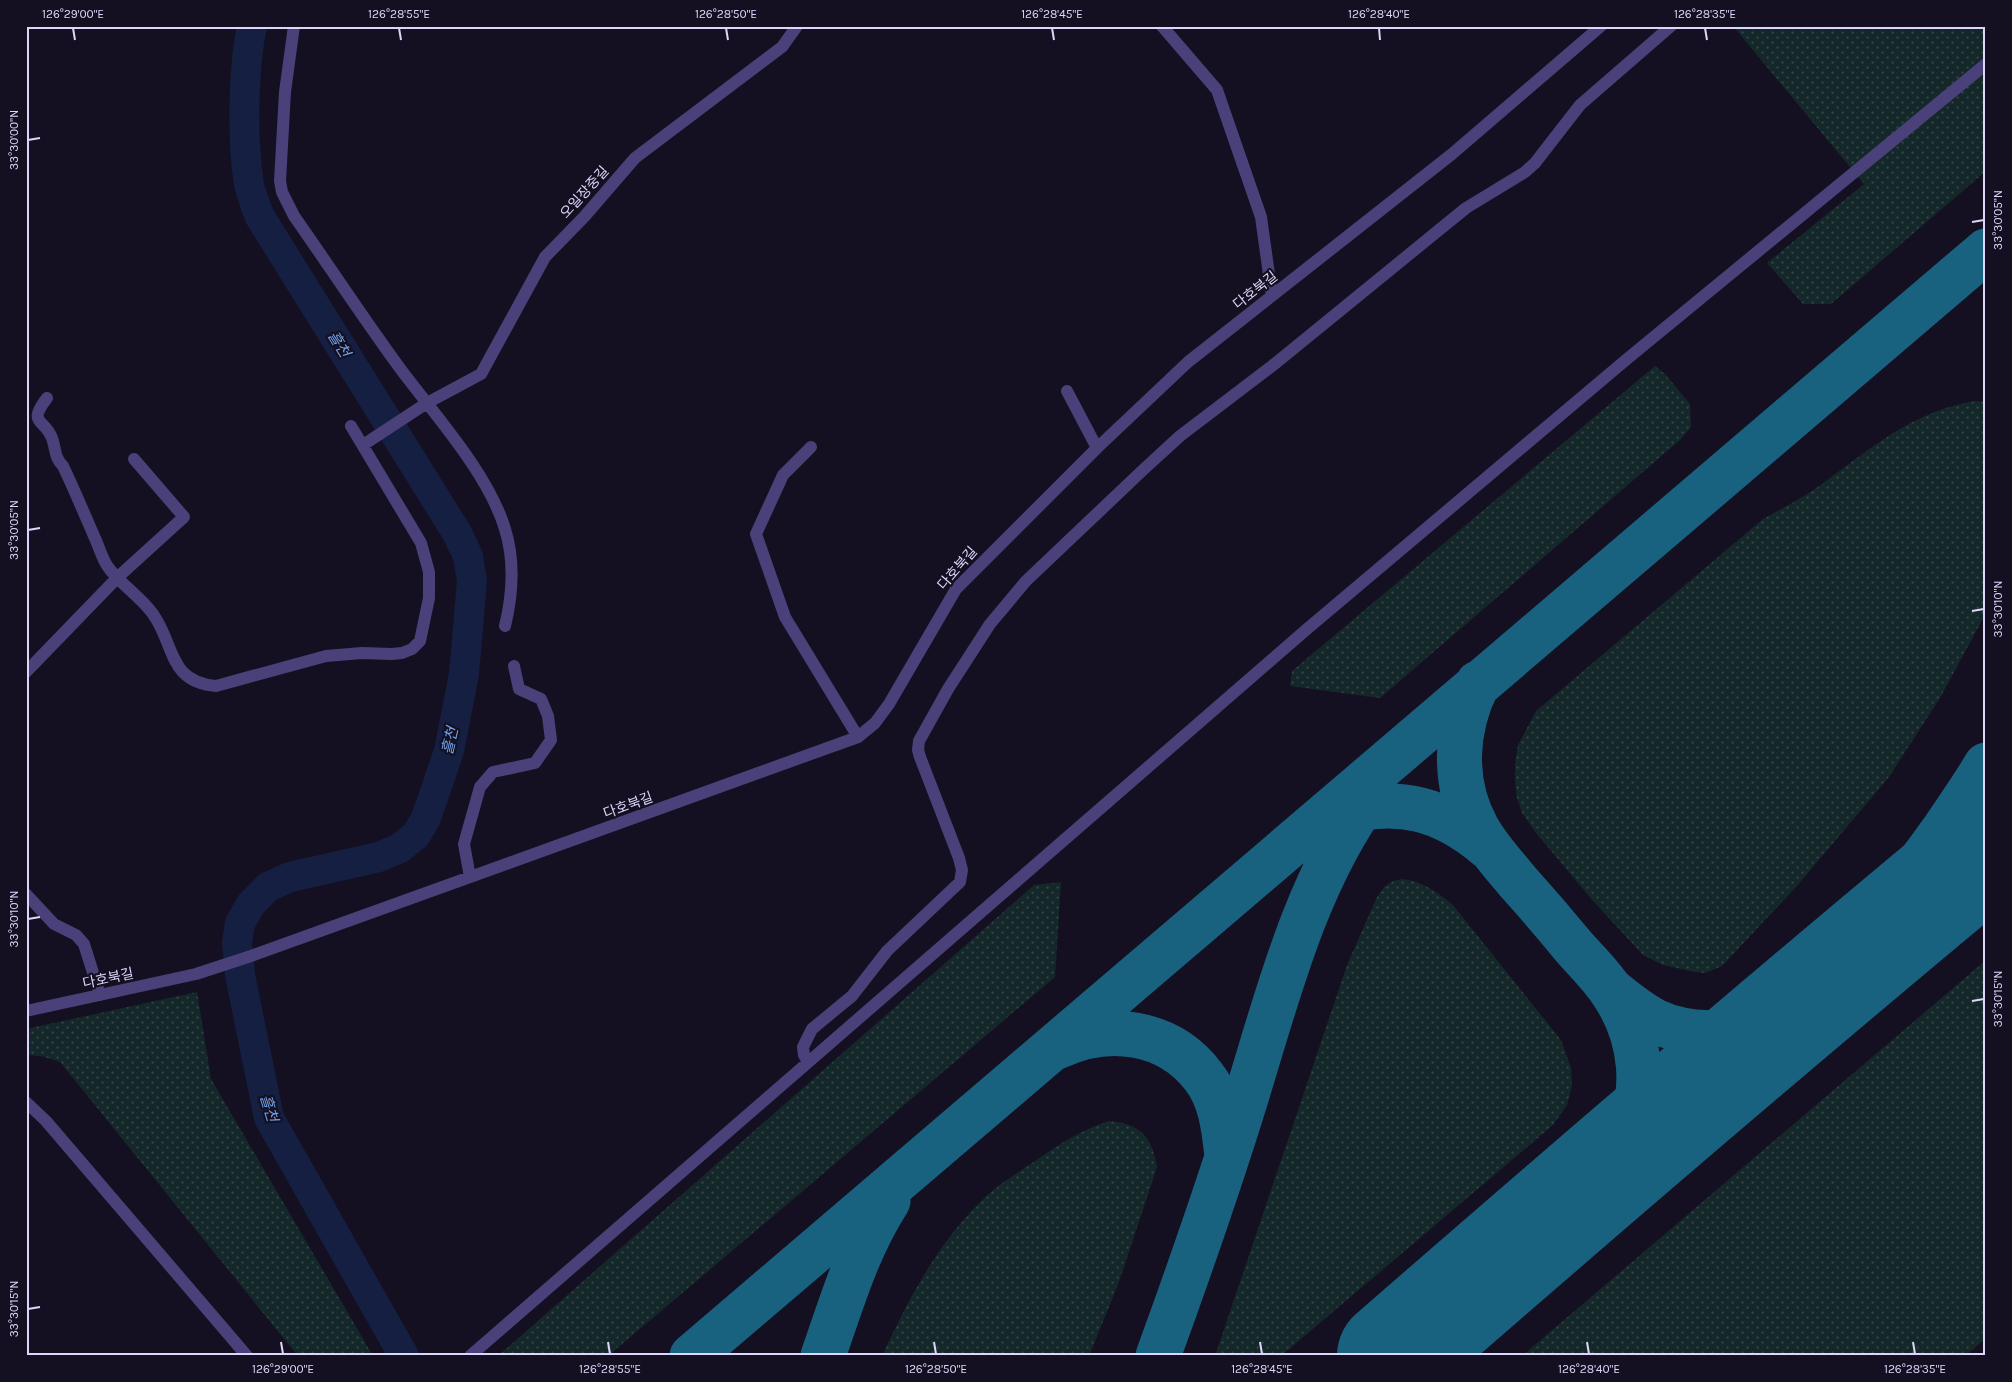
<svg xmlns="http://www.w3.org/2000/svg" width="2012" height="1382" viewBox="0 0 2012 1382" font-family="Karla,'Noto Sans KR',sans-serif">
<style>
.grass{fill:url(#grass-dots)}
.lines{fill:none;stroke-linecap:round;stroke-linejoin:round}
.river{stroke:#141f41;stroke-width:30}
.taxiway{stroke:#186280;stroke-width:45}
.runway{stroke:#186280;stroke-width:112}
.minor{stroke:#4a417a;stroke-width:12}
.ticks{fill:none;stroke:#ded5fa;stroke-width:2}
.labels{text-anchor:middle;stroke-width:4.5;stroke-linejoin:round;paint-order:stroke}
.street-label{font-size:14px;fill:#ded5fa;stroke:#151021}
.water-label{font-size:15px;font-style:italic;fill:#70a3ed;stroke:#151021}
.neatline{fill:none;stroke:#ded5fa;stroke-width:2}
.ticks-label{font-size:12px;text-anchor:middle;fill:#ded5fa}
</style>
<defs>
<pattern id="grass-dots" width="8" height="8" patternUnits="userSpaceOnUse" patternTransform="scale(1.25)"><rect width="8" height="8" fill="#14282a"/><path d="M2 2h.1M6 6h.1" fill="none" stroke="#36464a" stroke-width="1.8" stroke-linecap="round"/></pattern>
</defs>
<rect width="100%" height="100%" fill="#151021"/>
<path class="grass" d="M1733 26H1986V171L1831 304H1803L1767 263 1864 184Z
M1655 366 1665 374 1690 404 1691 427 1680 440 1380 698 1290 686 1292 671Z
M1975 401 1986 402V613L1940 698 1889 777 1796 887 1722 966 1705 973 1695 972 1663 965 1643 955 1594 902 1536 833 1522 813 1517 798 1515 781V764L1518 745 1536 711 1763 519C1783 508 1803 498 1822 484 1873 447 1911 412 1975 401Z
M1402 879C1423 881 1436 892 1452 904L1561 1040 1571 1068 1572 1086 1567 1105 1553 1125 1281 1356H1215L1347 965 1377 897 1385 886 1393 881Z
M1061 882 1055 977 608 1356H498L1034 885Z
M1986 960V1338L1965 1356H1522Z
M197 992 211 1079 373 1356H298L60 1062 41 1056 26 1055V1029Z
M1109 1121C1140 1124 1152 1136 1157 1167L1119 1282 1089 1356H882C910 1296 941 1236 992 1191 1004 1181 1019 1172 1032 1163 1057 1146 1080 1130 1109 1121Z"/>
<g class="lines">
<path class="river" d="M252 26C243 69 242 140 249 184 251 195 256 206 260 217L457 533 468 556 472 581 464 674 449 751 426 818 416 835 400 848 379 857 290 877 268 887 251 904 240 923 237 943 240 975 269 1118 404 1356"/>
<path class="taxiway" d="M1478 683C1455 729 1452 782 1477 828 1488 848 1504 865 1518 882 1537 903 1555 924 1573 946 1586 961 1601 975 1612 992 1642 1036 1649 1095 1622 1143 1616 1155 1607 1166 1598 1177
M1339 813C1398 797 1442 808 1488 847
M1611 990C1625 1001 1639 1013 1655 1021 1684 1035 1734 1037 1764 1025 1776 1020 1786 1013 1797 1005
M1773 1029C1835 967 1893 901 1944 829 1958 808 1973 787 1986 765
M1057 1047C1107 1023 1168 1030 1203 1076 1221 1098 1224 1129 1227 1156
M692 1356 1986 251
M823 1356C842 1302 857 1249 888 1201
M1158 1356C1189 1271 1219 1185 1246 1098 1278 994 1306 881 1372 792"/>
<path class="runway" d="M1393 1356C1589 1185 1786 1016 1986 850"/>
<path class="minor" d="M294 26 285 92 280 181 282 192 294 216C330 267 365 321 402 371 436 416 489 475 505 529 515 561 513 593 505 626
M1162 26 1217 90 1261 217 1272 296
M1067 391 1097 448
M47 398C27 424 44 418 52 438 56 449 54 457 63 466 74 489 84 513 94 536 99 546 102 559 108 567 120 584 140 596 153 614 175 645 168 682 216 686L326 656 362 653 392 654 402 653 412 649 420 641 429 598V572L421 543 351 426
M363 445 427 403 481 374 545 257 584 217 635 158 782 47 797 26
M811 447 783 475 756 534 785 617 858 737
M26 672 118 577 184 517 134 459
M470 877 464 844 480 787 493 772 535 763 551 740 548 716 541 699 519 689 514 666
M26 894 54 924 76 935 84 944 100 995
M26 1011 196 974 251 956 858 737 875 723 889 704 956 589 1097 448 1188 362 1452 154 1601 26
M808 1062 804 1055 803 1047 812 1029 852 996 887 951 960 882 962 870 959 858 920 757 918 750 919 741 948 689 990 624 1026 581 1144 469 1180 436 1272 366 1466 208 1525 172 1535 163 1580 105 1671 26
M26 1102 46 1121 247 1356
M470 1356 1307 629 1627 359 1986 64"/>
</g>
<path class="ticks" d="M73 28 75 40M399 28 401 40M726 28 728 40M1052 28 1054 40M1379 28 1380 40M1705 28 1707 40M28 140 40 138M1972 222 1984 220M28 530 40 528M1972 611 1984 609M28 919 40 917M1972 1001 1984 999M28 1309 40 1307M281 1342 283 1354M608 1342 610 1354M934 1342 936 1354M1260 1342 1262 1354M1587 1342 1589 1354M1913 1342 1915 1354"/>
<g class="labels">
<g class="street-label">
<text transform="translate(584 192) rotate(-48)" y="5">오일장중길</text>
<text transform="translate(1255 290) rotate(-38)" y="5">다호북길</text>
<text transform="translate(957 568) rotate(-49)" y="5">다호북길</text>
<text transform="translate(628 805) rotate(-20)" y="5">다호북길</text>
<text transform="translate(108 978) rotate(-12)" y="5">다호북길</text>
</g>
<g class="water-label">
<text transform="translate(339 344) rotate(58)" y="5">흘천</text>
<text transform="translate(450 741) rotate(-77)" y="5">흘천</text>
<text transform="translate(269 1108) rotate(73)" y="5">흘천</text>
</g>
</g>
<rect width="2012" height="1382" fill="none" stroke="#151021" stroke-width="55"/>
<rect x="28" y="28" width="1956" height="1326" class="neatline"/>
<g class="ticks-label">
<text x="73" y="18">126°29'00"E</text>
<text x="399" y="18">126°28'55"E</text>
<text x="726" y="18">126°28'50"E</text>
<text x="1052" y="18">126°28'45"E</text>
<text x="1379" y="18">126°28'40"E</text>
<text x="1705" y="18">126°28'35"E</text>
<text transform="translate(14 140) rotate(-90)" y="4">33°30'00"N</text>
<text transform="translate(1998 220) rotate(-90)" y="4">33°30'05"N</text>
<text transform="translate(14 530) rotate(-90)" y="4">33°30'05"N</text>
<text transform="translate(1998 609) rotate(-90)" y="4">33°30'10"N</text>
<text transform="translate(14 919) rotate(-90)" y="4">33°30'10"N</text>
<text transform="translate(1998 999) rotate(-90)" y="4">33°30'15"N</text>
<text transform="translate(14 1309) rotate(-90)" y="4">33°30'15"N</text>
<text x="283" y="1373">126°29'00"E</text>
<text x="610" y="1373">126°28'55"E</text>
<text x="936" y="1373">126°28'50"E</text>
<text x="1262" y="1373">126°28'45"E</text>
<text x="1589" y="1373">126°28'40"E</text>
<text x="1915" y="1373">126°28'35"E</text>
</g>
</svg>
